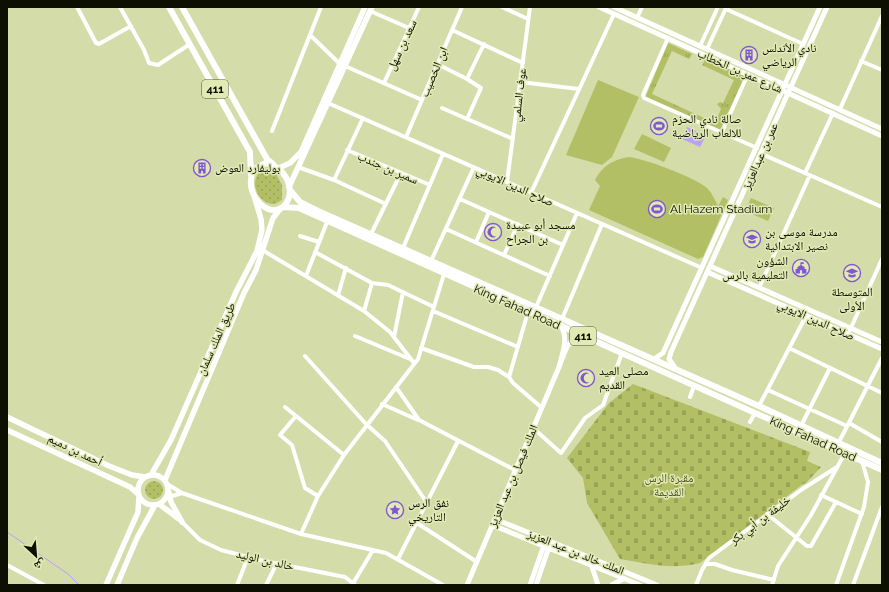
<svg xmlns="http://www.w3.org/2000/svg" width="889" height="592" viewBox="0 0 889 592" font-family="Raleway,'Noto Naskh Arabic',sans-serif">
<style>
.grass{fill:url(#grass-dots)}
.cemetery{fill:url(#cemetery-stones)}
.park{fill:url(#park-tufts)}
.pitch{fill:#b2bf64}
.water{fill:#baa0fc}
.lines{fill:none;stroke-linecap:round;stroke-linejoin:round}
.stream{stroke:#baa0fc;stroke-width:1}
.minor{stroke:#fff;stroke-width:4}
.tertiary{stroke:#fff;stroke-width:5}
.secondary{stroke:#fff;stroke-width:5.5}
.primary{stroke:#fff;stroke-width:6}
.labels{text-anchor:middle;stroke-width:3;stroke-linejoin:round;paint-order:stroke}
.shield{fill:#e1eab5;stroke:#4d5136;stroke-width:1}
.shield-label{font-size:11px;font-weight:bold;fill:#0d0f00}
.street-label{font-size:12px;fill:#0d0f00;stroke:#e1eab5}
.poi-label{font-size:12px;fill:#0d0f00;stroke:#e1eab5;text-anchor:start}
.park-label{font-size:12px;fill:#505721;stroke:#e1eab5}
</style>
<defs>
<pattern id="grass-dots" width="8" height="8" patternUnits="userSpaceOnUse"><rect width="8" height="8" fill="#b2bf64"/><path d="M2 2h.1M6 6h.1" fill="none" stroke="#98a355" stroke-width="1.8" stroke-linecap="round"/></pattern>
<pattern id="cemetery-stones" width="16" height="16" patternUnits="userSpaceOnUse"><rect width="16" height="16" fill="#b2bf64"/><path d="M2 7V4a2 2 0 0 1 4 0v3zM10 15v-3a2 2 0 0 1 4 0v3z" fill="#98a355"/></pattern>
<pattern id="park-tufts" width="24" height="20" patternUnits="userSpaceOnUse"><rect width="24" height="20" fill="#b2bf64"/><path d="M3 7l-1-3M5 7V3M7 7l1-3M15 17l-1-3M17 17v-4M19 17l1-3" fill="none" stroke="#98a355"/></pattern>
</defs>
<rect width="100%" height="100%" fill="#d4dda9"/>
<path class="grass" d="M266 169 275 172 282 185V200L275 204C256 205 246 175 266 169Z
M145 490a9 9 0 1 1 18 0a9 9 0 1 1-18 0Z"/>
<path class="cemetery" d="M633 384 810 452 807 461 821 467 806 483 803 484 700 563C671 570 649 564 620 559L587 503 583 478 567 458 609 403Z"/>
<path class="park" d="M668 43 692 54 689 59 672 51 652 94 715 123 721 109 717 104 720 102 723 103 734 80 702 65 706 58 745 76 719 132 645 98Z"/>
<path class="pitch" d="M598 80 639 97 612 157 602 165 566 155Z
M642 134 671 148 664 162 634 149Z
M629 157C646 159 694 177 707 188 712 193 715 200 718 206L723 197 728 200 703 257 698 259 589 210 600 186 595 180C602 166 614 159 629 157Z
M751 198 774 208 768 221 745 211Z"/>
<path class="water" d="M687 127 706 135 700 147 682 139Z"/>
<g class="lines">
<path class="stream" d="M7 532 68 574 79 585"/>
<path class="minor" d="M77 7 96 43 99 44 131 26
M120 7 144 50 149 63 158 65 190 44
M502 7 528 19
M726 9 803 44
M370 11 409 28
M637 18 642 7
M452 30 523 63
M310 35 340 64
M668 38 643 95 644 98 757 148
M700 46 718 7
M707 49 726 8
M861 61 882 70
M437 64 467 79 484 44
M345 66 422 100
M520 82 579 89
M384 83 419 7
M328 103 702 268
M442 108 513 139
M840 109 882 16
M467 119 481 88 467 79
M272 131 321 7
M722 132 748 74
M406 137 462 7
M347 150 430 185
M762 154 882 207
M298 167 334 180 386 204
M805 173 833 113
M334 180 363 118
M507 182 530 7
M531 193 614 14
M460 199 563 245
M446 229 550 276
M371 234 401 173
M300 236 319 242
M476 242 489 212
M403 248 443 154
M264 251 364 311 390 332 414 363
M315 252 372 283 388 285 434 307
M504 255 518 224
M431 261 474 167
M306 276 327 222
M759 288 810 175
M338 295 346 268
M536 307 577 213
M364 311 372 283
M433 311 518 347
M562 319 602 224
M850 330 882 259
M355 336 410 359
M394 337 403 292
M421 348 474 367H488L498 370 509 377 513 383 542 408
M789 348 882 393
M305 356 366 424 385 441 427 503
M509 377 528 312
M396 387 419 420 515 470
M768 390 847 426
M690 397 694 386
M382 404 418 420
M759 406 806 316
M285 407 344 455
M296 416 280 435 292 445 305 488 318 496
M750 422 755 413
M849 423 882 442
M801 426 830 368
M533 428 561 453 585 418 603 405 622 353
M838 444 882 358
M182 493 301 534 386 553 443 585
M821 495 862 514
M166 498 182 493 167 484
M767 514 807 546H811L836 502
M182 522 200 540 221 550 264 561 345 577 355 585
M417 523 477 562
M301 534 318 496 344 455 418 359 444 274
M398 559 458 441
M706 564H715L732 570 774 580
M7 565 44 585
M237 585 248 557
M266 585 277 563
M352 585 373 550
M696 585 702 570 709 558 801 490 837 467
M772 585 778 566 811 515 845 453
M836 585 864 507 868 482 862 461
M853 585 882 507"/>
<path class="tertiary" d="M599 7 882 136
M614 7 882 129
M710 266 882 342
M707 272 882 349
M561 326C569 339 562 354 559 367 564 355 567 337 583 336
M654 359 663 353 820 7
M676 369 669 359 671 352 827 7
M495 519 657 585
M492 525 640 585
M592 567 598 585
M467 585 559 367
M530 585 544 545
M536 585 549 547
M612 585 623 579"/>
<path class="secondary" d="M279 168 290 163 301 152 365 7
M289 187 372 7
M7 417 109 466 132 475 145 477
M7 430 130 487 138 494
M138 490a15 15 0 1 1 30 0a15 15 0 1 1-30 0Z
M151 475 171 440 236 292 257 251 262 230 261 219 255 199
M165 480 244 293 256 270 273 218 281 208
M169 492 171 502 182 522
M159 504 179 519
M106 585 138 512 139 496
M117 585 137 538 155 505"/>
<path class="primary" d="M169 7 250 152 251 175
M182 7 267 159 273 164
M266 163C276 165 282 170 287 179 290 186 291 194 288 200 276 226 240 197 254 169Z
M290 190 300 202 318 211 759 406 882 463
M283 207 299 208 882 470"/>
</g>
<defs>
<g id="building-ring" transform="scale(0.9)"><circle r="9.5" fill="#e1eab5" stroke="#8157d1" stroke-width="1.5"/><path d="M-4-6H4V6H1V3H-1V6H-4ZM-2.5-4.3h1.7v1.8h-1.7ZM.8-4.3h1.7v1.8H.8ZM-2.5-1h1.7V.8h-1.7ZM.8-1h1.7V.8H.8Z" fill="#8157d1"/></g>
<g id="stadium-ring" transform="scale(0.9)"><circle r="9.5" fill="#e1eab5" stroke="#8157d1" stroke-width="1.5"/><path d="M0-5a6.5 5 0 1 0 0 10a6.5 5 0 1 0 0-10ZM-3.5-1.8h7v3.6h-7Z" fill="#8157d1"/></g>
<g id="mosque-ring" transform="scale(0.9)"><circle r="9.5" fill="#e1eab5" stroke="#8157d1" stroke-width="1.5"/><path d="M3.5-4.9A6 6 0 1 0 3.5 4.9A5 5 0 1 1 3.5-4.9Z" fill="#8157d1"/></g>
<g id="school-ring" transform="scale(0.9)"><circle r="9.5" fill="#e1eab5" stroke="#8157d1" stroke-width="1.5"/><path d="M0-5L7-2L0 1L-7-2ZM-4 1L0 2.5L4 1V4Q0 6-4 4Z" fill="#8157d1"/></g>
<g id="civic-ring" transform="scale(0.9)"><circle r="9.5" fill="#e1eab5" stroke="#8157d1" stroke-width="1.5"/><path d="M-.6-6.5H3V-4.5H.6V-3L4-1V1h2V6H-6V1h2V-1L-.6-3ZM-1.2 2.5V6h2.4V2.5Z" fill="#8157d1"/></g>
<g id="sight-ring" transform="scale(0.9)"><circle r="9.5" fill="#e1eab5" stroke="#8157d1" stroke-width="1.5"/><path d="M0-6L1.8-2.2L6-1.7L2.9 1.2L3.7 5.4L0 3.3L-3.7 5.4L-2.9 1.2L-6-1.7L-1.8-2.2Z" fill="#8157d1"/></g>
</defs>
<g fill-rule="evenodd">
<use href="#building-ring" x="749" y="55"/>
<use href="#stadium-ring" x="659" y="126"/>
<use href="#building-ring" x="202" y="168"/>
<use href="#stadium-ring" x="657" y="209"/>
<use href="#mosque-ring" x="493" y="232"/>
<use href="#school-ring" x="752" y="239"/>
<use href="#civic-ring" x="801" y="268"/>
<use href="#school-ring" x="852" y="273"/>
<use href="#mosque-ring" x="586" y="378"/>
<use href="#sight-ring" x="395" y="510"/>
</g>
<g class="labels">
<g class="shield">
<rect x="202" y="80" width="26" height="18" rx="3"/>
<rect x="570" y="327" width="26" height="18" rx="3"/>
</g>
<g class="shield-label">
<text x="215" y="93">411</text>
<text x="583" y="340">411</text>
</g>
<g class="street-label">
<text transform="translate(402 45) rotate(-65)" y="4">سعد بن سهل</text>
<text transform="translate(740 71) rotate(24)" y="4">شارع عمر بن الخطاب</text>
<text transform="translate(434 72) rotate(-67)" y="4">ابن الخصيب</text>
<text transform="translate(519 95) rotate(-83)" y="4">عوف السلمي</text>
<text transform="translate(760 156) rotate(-66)" y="4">عمر بن عبدالعزيز</text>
<text transform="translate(388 168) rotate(23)" y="4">سمير بن جندب</text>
<text transform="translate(515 186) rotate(24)" y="4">صلاح الدين الايوبي</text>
<text transform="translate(517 307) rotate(24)" y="4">King Fahad Road</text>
<text transform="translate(816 320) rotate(24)" y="4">صلاح الدين الايوبي</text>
<text transform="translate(216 339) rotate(-66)" y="4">طريق الملك سلمان</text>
<text transform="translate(813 439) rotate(24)" y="4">King Fahad Road</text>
<text transform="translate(75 450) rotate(26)" y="4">أحمد بن دميم</text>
<text transform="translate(513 476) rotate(-67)" y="4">الملك فيصل بن عبد العزيز</text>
<text transform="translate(760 520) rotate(-37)" y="4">خليفة بن أبي بكر</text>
<text transform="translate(576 552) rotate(22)" y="4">الملك خالد بن عبد العزيز</text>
<text transform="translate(265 560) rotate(13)" y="4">خالد بن الوليد</text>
</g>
<g class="poi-label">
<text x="762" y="52">نادي الأندلس<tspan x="762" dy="14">الرياضي</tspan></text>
<text x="672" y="123">صالة نادي الحزم<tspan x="672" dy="14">للالعاب الرياضية</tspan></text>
<text x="215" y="172">بوليفارد العوض</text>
<text x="670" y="213">Al Hazem Stadium</text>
<text x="506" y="229">مسجد أبو عبيدة<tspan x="506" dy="14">بن الجراح</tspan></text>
<text x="765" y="236">مدرسة موسى بن<tspan x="765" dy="14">نصير الابتدائية</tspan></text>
<text x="788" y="265" text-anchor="end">الشؤون<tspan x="788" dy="14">التعليمية بالرس</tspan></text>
<text x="852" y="296" text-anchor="middle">المتوسطة<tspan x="852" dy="14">الأولى</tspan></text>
<text x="599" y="375">مصلى العيد<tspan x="599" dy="14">القديم</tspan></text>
<text x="408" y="507">نفق الرس<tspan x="408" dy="14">التاريخي</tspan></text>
</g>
<g class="park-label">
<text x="669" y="482">مقبرة الرس<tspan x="669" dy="14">القديمة</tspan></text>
</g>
</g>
<rect width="889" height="592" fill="none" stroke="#0d0f00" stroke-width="16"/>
<g transform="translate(36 556) rotate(154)" stroke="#e1eab5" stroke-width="3" paint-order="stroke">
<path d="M0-3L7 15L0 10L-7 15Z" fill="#0d0f00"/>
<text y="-6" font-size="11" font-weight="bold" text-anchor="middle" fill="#0d0f00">ش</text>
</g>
</svg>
